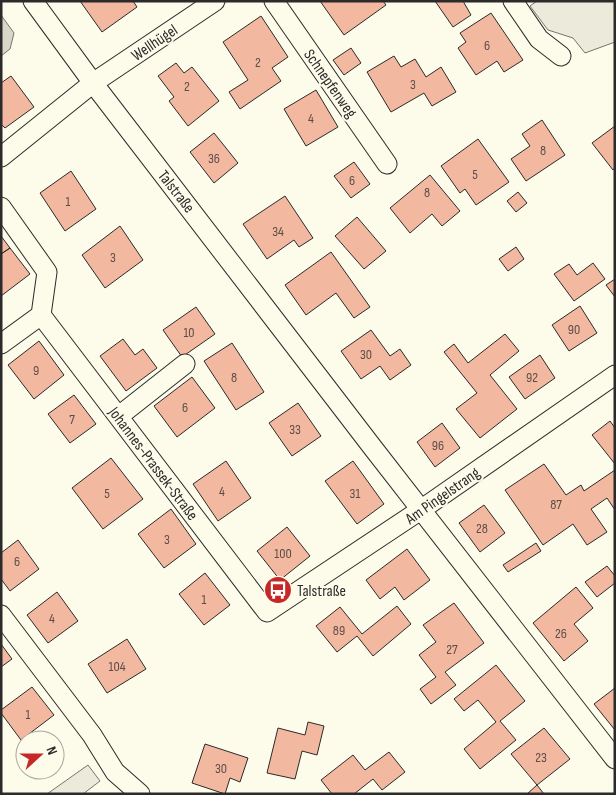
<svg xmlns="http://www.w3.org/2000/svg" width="616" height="795" viewBox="0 0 616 795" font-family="'Sofia Sans Condensed',sans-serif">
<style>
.green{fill:#ecebdb;stroke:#74746e}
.water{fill:#d8d7c9;stroke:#74746e}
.building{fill:#f2b8a0;stroke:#2b2b2b}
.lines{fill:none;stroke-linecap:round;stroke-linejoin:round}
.minor-casing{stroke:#2b2b2b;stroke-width:21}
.minor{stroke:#fdfbea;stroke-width:19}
.labels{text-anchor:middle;stroke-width:4;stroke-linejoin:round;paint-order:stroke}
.number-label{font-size:14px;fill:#5d4e48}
.street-label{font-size:16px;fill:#2b2b2b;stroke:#fdfbea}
.poi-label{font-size:16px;fill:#2b2b2b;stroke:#fdfbea;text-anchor:start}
</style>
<rect width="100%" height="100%" fill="#fdfbea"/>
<path class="green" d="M537 1H615V42L585 53 573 38 548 30 530 6Z
M88 765 100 781 83 794H47Z"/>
<path class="water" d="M1 15 14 33 10 49 1 56Z"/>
<path class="building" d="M80 1H133L137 7 102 32Z
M320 1H383L386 5 344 35Z
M435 1H463L471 15 453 27Z
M491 13 523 60 504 72 497 61 476 75 458 48 466 42 460 33Z
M261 16 288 57 272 68 281 81 240 109 229 92 248 80 223 42Z
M351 48 361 63 344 75 333 60Z
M394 56 401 67 415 59 426 77 441 67 456 92 432 106 424 93 391 112 367 72Z
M176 63 184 73 192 67 219 101 188 126 169 101 174 97 158 76Z
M11 76 34 107 5 128 1 124V83Z
M316 90 338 127 306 146 284 109Z
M542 120 565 155 526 181 511 159 530 146 522 134Z
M615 126V168L613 170 592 143Z
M214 133 238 163 214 183 190 152Z
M478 139 509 182 476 205 465 189 460 193 441 166Z
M354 162 370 184 351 198 334 176Z
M71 171 96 209 65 231 40 193Z
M430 175 460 211 442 226 432 214 410 233 390 208Z
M518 192 527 203 516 212 507 201Z
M285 196 313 238 299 247 294 240 267 259 243 224Z
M357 217 386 251 364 269 335 236Z
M120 226 143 260 105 288 82 255Z
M1 236 10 248 1 254Z
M516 247 524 259 508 271 499 259Z
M10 248 30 274 1 296V254Z
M331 252 370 307 354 318 336 293 306 315 285 285Z
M593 263 605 279 574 301 554 274 569 264 577 275Z
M615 279V297L606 285Z
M580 306 597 333 569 351 552 325Z
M196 307 215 334 182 357 163 330Z
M371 330 390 356 400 349 411 365 390 380 380 366 361 379 341 351Z
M505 334 519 351 490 375 517 409 480 438 456 409 477 393 444 352 454 344 468 363Z
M123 339 135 355 143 349 157 368 126 391 100 356Z
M39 341 64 375 34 399 8 365Z
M232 343 264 392 236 410 204 361Z
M540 355 555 378 525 399 509 377Z
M192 377 215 408 177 437 154 406Z
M74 395 96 424 70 443 48 414Z
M298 403 321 436 292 456 269 423Z
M610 421 615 428V464L592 435Z
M442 423 460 448 435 467 417 442Z
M111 458 143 499 103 529 72 488Z
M226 461 251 498 218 521 193 484Z
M353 461 384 504 357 524 325 481Z
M544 464 566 495 581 485 584 491 615 470V510L607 498 591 509 607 532 587 545 573 524 543 545 505 490Z
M484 505 505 533 480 552 459 523Z
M171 509 196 544 164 568 138 534Z
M287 527 310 556 280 580 257 551Z
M18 540 39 569 10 591 1 579V553Z
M536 543 541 551 508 572 503 565Z
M407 549 430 580 404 600 395 587 380 599 366 580Z
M607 566 615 576V583L597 597 585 582Z
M205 573 230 605 204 625 179 594Z
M576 587 593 608 574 624 588 641 564 661 533 623Z
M57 592 78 621 48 643 27 615Z
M454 603 484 643 445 672 456 685 431 704 420 689 436 677 419 655 436 642 423 625Z
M397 606 411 624 373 656 357 636 337 652 316 626 340 607 362 634Z
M127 639 146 669 107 693 88 664Z
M1 644 12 659 1 667Z
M496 665 525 701 500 721 516 740 480 769 464 749 496 722 478 700 464 711 454 699Z
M32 687 54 715 21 740 1 713V710Z
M615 688V730L594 704Z
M308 722 324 726 317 755 302 751 295 779 267 773 278 728 305 735Z
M544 728 570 759 537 785 511 754Z
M205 744 248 758 240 782 230 778 225 794 192 783Z
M389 752 405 772 382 790 373 779 354 794H332L321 780 353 755 365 770Z
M537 785 544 794H527Z"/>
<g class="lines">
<g class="minor-casing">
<path id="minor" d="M33 1 93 83 373 448 615 759
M274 1 387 164
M513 1 539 39 561 56
M1 157 93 83 215 1
M1 207 47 272 41 315 1 344
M41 315 267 612 422 509 615 375
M119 416 185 364
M1 615 92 735 115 772 140 794"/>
</g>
<use href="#minor" class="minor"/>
</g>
<defs>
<g id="bus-disc" transform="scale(1.4375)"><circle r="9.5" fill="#c62828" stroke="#fdfbea"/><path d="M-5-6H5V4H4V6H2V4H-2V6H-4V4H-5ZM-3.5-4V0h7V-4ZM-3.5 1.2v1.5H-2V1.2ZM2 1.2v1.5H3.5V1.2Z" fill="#fff"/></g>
</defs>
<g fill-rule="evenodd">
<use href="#bus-disc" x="278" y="590"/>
</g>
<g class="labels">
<g class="number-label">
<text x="487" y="50">6</text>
<text x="258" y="67">2</text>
<text x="413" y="89">3</text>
<text x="187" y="91">2</text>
<text x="311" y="123">4</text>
<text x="543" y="155">8</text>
<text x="214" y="163">36</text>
<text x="475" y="179">5</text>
<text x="352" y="185">6</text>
<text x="427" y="197">8</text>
<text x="68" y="206">1</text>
<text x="278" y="236">34</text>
<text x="113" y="262">3</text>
<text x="574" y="334">90</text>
<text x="189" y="337">10</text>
<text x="366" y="359">30</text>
<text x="36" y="375">9</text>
<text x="234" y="382">8</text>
<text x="532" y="382">92</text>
<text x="185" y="412">6</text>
<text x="72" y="424">7</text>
<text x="295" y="434">33</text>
<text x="438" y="450">96</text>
<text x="222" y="496">4</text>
<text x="107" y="498">5</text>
<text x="355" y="498">31</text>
<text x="556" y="509">87</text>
<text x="482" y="533">28</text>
<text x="167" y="544">3</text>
<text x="283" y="558">100</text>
<text x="17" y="566">6</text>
<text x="204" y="604">1</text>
<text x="52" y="623">4</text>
<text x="339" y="635">89</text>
<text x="561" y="638">26</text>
<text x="452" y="654">27</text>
<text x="117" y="671">104</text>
<text x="28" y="719">1</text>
<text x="541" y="762">23</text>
<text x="221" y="773">30</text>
</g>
<g class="street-label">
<text transform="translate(154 42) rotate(-34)" y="6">Wellhügel</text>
<text transform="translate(331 83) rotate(55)" y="6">Schnepfenweg</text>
<text transform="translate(177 191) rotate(52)" y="6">Talstraße</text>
<text transform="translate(154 463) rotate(53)" y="6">Johannes-Prassek-Straße</text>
<text transform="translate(442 495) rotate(-35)" y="6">Am Pingelstrang</text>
</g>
<g class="poi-label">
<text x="297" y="596">Talstraße</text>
</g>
</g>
<rect width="616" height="795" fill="none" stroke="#2b2b2b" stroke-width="5"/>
<g transform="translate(40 755) rotate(69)"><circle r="24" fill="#fdfbea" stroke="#a9a89e"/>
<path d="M0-4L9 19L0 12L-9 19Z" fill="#c62828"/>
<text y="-8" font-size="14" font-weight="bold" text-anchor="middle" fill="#2b2b2b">N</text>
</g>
</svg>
